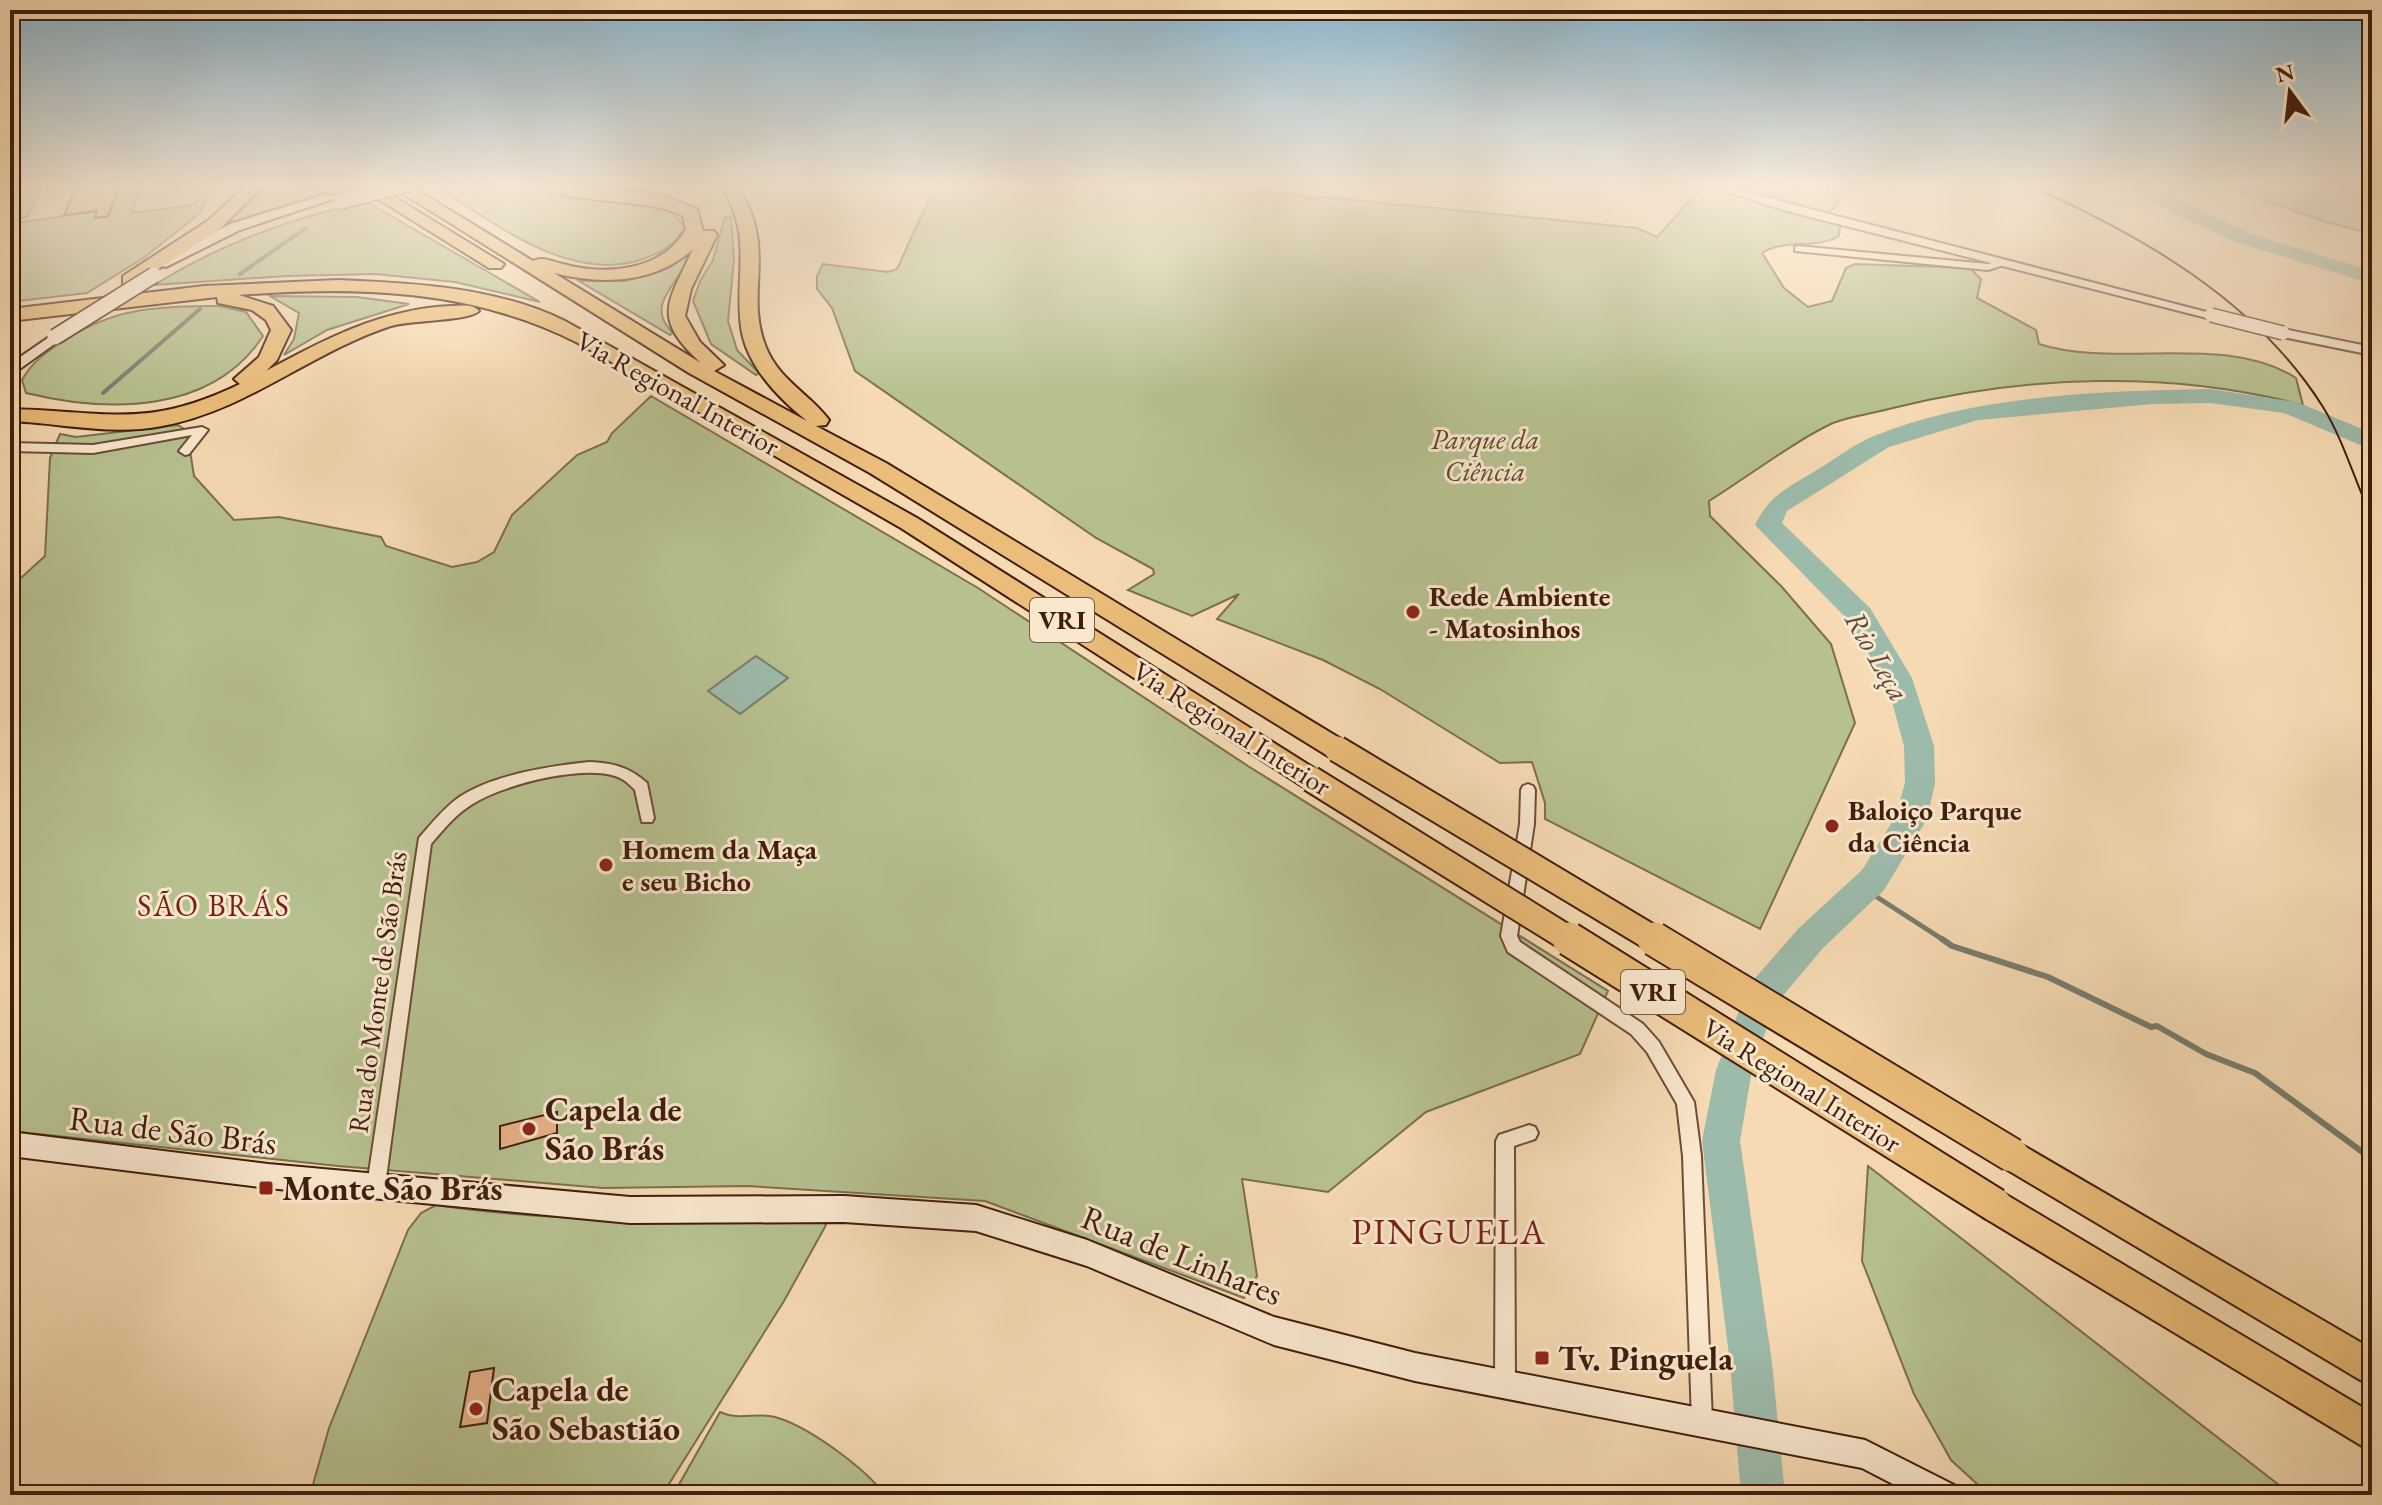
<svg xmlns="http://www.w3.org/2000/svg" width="2382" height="1505" viewBox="0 0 2382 1505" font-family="'EB Garamond',serif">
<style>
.green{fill:#b7c190;stroke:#7c6f4e;stroke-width:2}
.water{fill:#9dbbab;stroke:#787c6c;stroke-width:2}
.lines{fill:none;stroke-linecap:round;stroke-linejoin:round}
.stream-far2{stroke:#787c6c;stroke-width:4}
.stream-far1{stroke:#787c6c;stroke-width:5}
.stream{stroke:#787c6c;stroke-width:6}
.river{fill:#9dbbab;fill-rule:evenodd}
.building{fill:#e8b389;stroke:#401d0d;stroke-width:2}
.minor-casing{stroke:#6e4c36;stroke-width:4}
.tertiary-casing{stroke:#6e4c36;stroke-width:4}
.secondary-casing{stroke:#401d0d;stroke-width:4}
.motorway-casing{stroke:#401d0d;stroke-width:4}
.minor{fill:#f9e7ce;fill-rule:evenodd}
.tertiary{fill:#f9e7ce;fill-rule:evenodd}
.secondary{fill:#f9e7ce;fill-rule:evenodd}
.motorway{fill:#ebbd7a;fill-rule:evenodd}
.tram{stroke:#401d0d;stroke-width:2}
.tertiary-bridge-casing{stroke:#6e4c36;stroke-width:16;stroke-linecap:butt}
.secondary-bridge-casing{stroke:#401d0d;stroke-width:18;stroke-linecap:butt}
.motorway-bridge-far1-casing{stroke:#401d0d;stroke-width:29;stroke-linecap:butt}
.motorway-bridge-casing{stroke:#401d0d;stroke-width:37;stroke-linecap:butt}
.tertiary-bridge{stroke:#f9e7ce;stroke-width:13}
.secondary-bridge{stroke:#f9e7ce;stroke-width:15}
.motorway-bridge-far1{stroke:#ebbd7a;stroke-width:25}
.motorway-bridge{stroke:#ebbd7a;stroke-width:33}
.poi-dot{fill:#8f2418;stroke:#f9e7ce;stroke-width:3}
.labels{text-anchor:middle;stroke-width:6;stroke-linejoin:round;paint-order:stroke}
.shield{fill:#f9e7ce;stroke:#785a47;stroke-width:2}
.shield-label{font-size:26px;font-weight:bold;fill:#401d0d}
.street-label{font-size:28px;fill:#401d0d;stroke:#f9e7ce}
.park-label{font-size:28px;font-style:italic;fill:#5e462e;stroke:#f9e7ce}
.poi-label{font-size:28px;font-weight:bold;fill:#401d0d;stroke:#f9e7ce;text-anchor:start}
.water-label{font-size:30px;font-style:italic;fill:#5c4c3c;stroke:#f9e7ce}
.neighbourhood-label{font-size:30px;letter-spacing:2px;fill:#7a1f14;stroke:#f9e7ce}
.near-poi-label{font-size:34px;font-weight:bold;fill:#401d0d;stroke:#f9e7ce;text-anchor:start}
.near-street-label{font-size:34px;fill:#401d0d;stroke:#f9e7ce}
.near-neighbourhood-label{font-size:36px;letter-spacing:2px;fill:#7a1f14;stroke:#f9e7ce}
</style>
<rect width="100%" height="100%" fill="#f6dab3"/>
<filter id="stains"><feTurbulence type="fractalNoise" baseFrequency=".0025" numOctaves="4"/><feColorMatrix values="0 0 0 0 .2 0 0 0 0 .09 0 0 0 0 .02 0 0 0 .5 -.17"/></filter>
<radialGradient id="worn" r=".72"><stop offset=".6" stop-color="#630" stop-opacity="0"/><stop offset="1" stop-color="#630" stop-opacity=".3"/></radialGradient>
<path class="green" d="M10 184H43L27 217 10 220V215L20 212 15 186 10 187Z
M121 184H142L132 213 195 205 201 184H212L200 213 145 257 87 293 10 302V224L97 211 96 218 108 216Z
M268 184 345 186 248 217 206 236 241 211Z
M431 184H531L565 197 644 202 667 207 685 227C675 245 663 252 643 259 567 285 493 220 431 184Z
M936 184H1216L1311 197 1307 200 1324 197 1637 228 1657 237 1701 188 1739 197 1753 184H1848L1835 207 1825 215 1840 227 1839 236C1815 250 1785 238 1762 253L1784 288 1808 307 1832 301 1846 268 1855 264 1970 268 1981 279 1977 298 2036 330 2039 344C2116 369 2225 332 2296 378L2303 405C2170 370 2026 375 1893 408 1874 413 1851 416 1833 423 1796 440 1746 478 1709 501L1710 516 1782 587 1831 644 1855 723 1760 929 1545 819V803L1532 762 1500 763 1380 689 1323 660 1217 619 1239 594 1192 616 1128 590 1154 574 1153 569 1096 538 855 371 832 308 817 289V276L823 264 888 272 897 269Z
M2220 184H2372V234L2323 221Z
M367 202 540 302 455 282 375 274 287 276 154 285C219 245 292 217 367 202Z
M731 216 734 260 728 321 737 350 759 373 756 375 711 344 693 301 700 281 713 260 725 217Z
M687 255C686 281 641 302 673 333L670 335 579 281H626L670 267Z
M270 296 357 297 409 304 327 330 284 355 294 339 299 313Z
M219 306 246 312 263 336C212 414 108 413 26 393L22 380C32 362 45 353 62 342 116 306 157 307 219 306Z
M651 396 978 588 1248 766 1608 991 1580 1054 1426 1112 1328 1192 1242 1179 1257 1276 1244 1298 985 1201 747 1186 603 1188 338 1166 10 1131V588L45 556 50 458 60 434 76 437 178 425 187 431 194 476 234 520 279 517 381 537 386 546 452 567 477 562 494 552 512 515 577 455 607 442 612 433Z
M1868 1166 2292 1495H1989L1951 1460 1914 1394 1862 1261Z
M436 1205C563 1224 693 1220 821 1218L826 1225 784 1301 662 1495H310L329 1428 408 1230 421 1213Z
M720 1412C739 1421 756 1412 775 1417 808 1426 865 1468 885 1495H673Z"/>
<path class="water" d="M756 656 788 678 740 714 708 691Z"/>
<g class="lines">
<path class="stream-far2" d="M240 274 306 228
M103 393 200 309"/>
<path class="stream-far1" d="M1863 888 1945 941"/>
<path class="stream" d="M1942 939 1952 946 2048 977 2151 1027 2157 1026 2206 1054 2255 1073 2372 1159"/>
<path class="river" d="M2122 184H2146L2251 234 2372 271V284L2236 242 2172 213Z
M2210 389 2297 402 2372 433V450L2284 413 2210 403 2153 404 1978 420 1889 447 1787 511 1782 523 1870 608 1912 678 1934 746 1935 783 1927 819 1884 890 1823 948 1775 1005 1752 1070 1740 1141 1772 1363 1785 1495H1741L1730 1363 1702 1141 1716 1070 1749 985 1799 928 1862 870 1896 816 1905 783 1904 746 1888 687 1850 622 1755 525C1770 494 1788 488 1817 470 1835 459 1854 444 1874 436 1973 395 2104 391 2210 389Z"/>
</g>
<path class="building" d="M78 184H121L108 216 95 218 97 211 64 215Z
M557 1112V1133L500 1149V1126Z
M494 1368 487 1423 460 1427 470 1372Z"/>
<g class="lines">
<g class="minor-casing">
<path id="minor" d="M1798 246 1988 264 2005 260 2010 263 1988 270 1795 251V247Z
M202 427 208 430 189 454 185 455 179 451 192 435 93 453 10 451V443L93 445Z
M589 762C613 763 629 767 647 783L654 818 652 822H642L635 790C629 784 623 778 615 776 580 765 501 785 471 805 455 815 443 830 431 844L385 1186 382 1192 376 1195 370 1192 367 1186 419 838C431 824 443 809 458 798 491 775 550 766 589 762Z
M1528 784 1533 786 1535 790 1534 824 1517 936 1520 942 1643 1024 1659 1042 1694 1102 1701 1156 1712 1421 1709 1428 1702 1431 1695 1428 1692 1421 1683 1156 1677 1104 1647 1052 1631 1034 1508 952 1501 936 1520 824 1521 790 1523 786Z
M1529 1125 1535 1127 1538 1133 1535 1139 1514 1146 1515 1384 1512 1391 1505 1394 1498 1391 1495 1384 1496 1141 1499 1135Z"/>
</g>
<g class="tertiary-casing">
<path id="tertiary" d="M1705 184H1722L1791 204 2218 315 2211 319 1783 210Z
M2283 329 2372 347V355L2278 336 2276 333Z"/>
</g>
<g class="secondary-casing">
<path id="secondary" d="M327 194 339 197 240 230 166 267 154 264 230 224Z
M55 333 62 337 60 340 10 376V364Z
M10 1132 268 1164 630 1197 844 1196 976 1205 1087 1240 1274 1317 1415 1353 1865 1440 1954 1485 1959 1495H1914L1862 1468 1415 1381 1274 1345 1087 1266 976 1231 844 1222 630 1223 268 1188 10 1156Z"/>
</g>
<g class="motorway-casing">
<path id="motorway" d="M247 184H264L221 228 135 284H123V276L209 220Z
M354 184H373L504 264 501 268H489Z
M388 184H407L533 261C544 256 552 262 563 264 606 276 663 271 686 229L683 216C648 196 561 206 542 184L658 194 697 209 703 231H714L717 235 691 289 685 316 700 342 724 365 714 371 807 421C778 398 746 365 741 327 734 272 754 236 720 184H736C779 248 744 289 765 345 778 380 809 393 829 420L826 425 816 426 886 463 1346 742 1350 749 1346 756 1337 759 1328 756 870 473 689 373ZM693 249C669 302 650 317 701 363L554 273C601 285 655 284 693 249Z
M338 280C413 283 496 287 565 321L917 518 1320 772 1324 779 1320 786 1311 789 1302 786 901 528 578 343C473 289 355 286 239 295L273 306 291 330 277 360 266 371C325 339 382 309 451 306 461 306 472 303 479 311 470 321 410 320 391 326 311 352 246 411 162 426 112 436 60 423 10 421V409C108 411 145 430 240 384L234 379 259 357 271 330 266 320 252 310 218 303 217 297 10 321V309L204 286Z
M2012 1139 2372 1349V1387L2001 1166 1996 1155 2001 1144Z
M1995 1188 2372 1413V1452L1983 1217 1978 1205 1983 1193Z"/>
</g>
<use href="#minor" class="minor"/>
<use href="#tertiary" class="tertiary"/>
<use href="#secondary" class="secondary"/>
<use href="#motorway" class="motorway"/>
<path class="tram" d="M2026 184C2139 234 2255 299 2323 407 2344 441 2355 482 2372 518"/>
<g class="tertiary-bridge-casing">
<path id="tertiary-bridge" d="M2211 315 2283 333"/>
</g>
<g class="secondary-bridge-casing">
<path id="secondary-bridge" d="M341 201 408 184
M55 337 154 275"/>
</g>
<g class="motorway-bridge-far1-casing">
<path id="motorway-bridge-far1" d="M1337 749 1657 941
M1311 779 1572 941"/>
</g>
<g class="motorway-bridge-casing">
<path id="motorway-bridge" d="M1569 939 1995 1205
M1654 939 2012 1155"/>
</g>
<use href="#tertiary-bridge" class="tertiary-bridge"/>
<use href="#secondary-bridge" class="secondary-bridge"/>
<use href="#motorway-bridge-far1" class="motorway-bridge-far1"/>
<use href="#motorway-bridge" class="motorway-bridge"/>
</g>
<linearGradient id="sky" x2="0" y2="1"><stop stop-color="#8ab7d0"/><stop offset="0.47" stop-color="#fbeedd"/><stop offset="1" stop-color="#fbeedd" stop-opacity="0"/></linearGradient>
<rect width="2382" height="394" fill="url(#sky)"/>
<g class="poi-dot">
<circle cx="1413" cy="612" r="8"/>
<circle cx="1832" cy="826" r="8"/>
<circle cx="606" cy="865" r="8"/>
<circle cx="529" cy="1129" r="8"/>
<rect x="258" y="1180" width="16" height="16" rx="4"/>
<rect x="1534" y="1350" width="16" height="16" rx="4"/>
<circle cx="476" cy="1409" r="8"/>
</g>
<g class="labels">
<g class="shield">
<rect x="1030" y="598" width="64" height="44" rx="6"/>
<rect x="1621" y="970" width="64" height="44" rx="6"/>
</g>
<g class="shield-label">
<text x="1062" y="629">VRI</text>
<text x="1653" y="1001">VRI</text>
</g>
<g class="street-label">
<text transform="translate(678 393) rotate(29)" y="10">Via Regional Interior</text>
<text transform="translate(1232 728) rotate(32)" y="10">Via Regional Interior</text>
<text transform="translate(377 992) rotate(-82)" y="10">Rua do Monte de São Brás</text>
<text transform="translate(1802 1085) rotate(32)" y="10">Via Regional Interior</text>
</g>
<g class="park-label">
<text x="1485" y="449">Parque da<tspan x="1485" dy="32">Ciência</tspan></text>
</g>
<g class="poi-label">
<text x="1429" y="606">Rede Ambiente<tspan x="1429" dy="32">- Matosinhos</tspan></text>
<text x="1848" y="820">Baloiço Parque<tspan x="1848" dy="32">da Ciência</tspan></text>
<text x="622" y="859">Homem da Maça<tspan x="622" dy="32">e seu Bicho</tspan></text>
</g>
<g class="water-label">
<text transform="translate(1877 656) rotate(60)" y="10">Rio Leça</text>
</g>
<g class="neighbourhood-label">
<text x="214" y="916">SÃO BRÁS</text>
</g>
<g class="near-poi-label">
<text x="545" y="1121">Capela de<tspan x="545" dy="39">São Brás</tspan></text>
<text x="282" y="1200">Monte São Brás</text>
<text x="1558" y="1370">Tv. Pinguela</text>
<text x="492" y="1401">Capela de<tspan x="492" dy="39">São Sebastião</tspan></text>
</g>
<g class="near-street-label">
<text transform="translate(173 1130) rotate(7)" y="12">Rua de São Brás</text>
<text transform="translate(1182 1255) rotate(22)" y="12">Rua de Linhares</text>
</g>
<g class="near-neighbourhood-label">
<text x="1449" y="1244">PINGUELA</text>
</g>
</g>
<rect width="2382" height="1505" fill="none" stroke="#f6dab3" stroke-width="40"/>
<rect x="12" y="12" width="2358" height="1481" fill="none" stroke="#401d0d" stroke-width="4"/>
<rect x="20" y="20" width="2342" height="1465" fill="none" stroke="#401d0d" stroke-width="2"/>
<g transform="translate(2290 92) rotate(345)" stroke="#f9e7ce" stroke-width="6" paint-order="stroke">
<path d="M0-6L14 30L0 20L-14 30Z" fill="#401d0d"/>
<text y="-12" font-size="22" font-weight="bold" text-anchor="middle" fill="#401d0d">N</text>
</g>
<rect width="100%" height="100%" filter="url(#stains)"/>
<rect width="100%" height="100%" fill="url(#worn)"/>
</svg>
